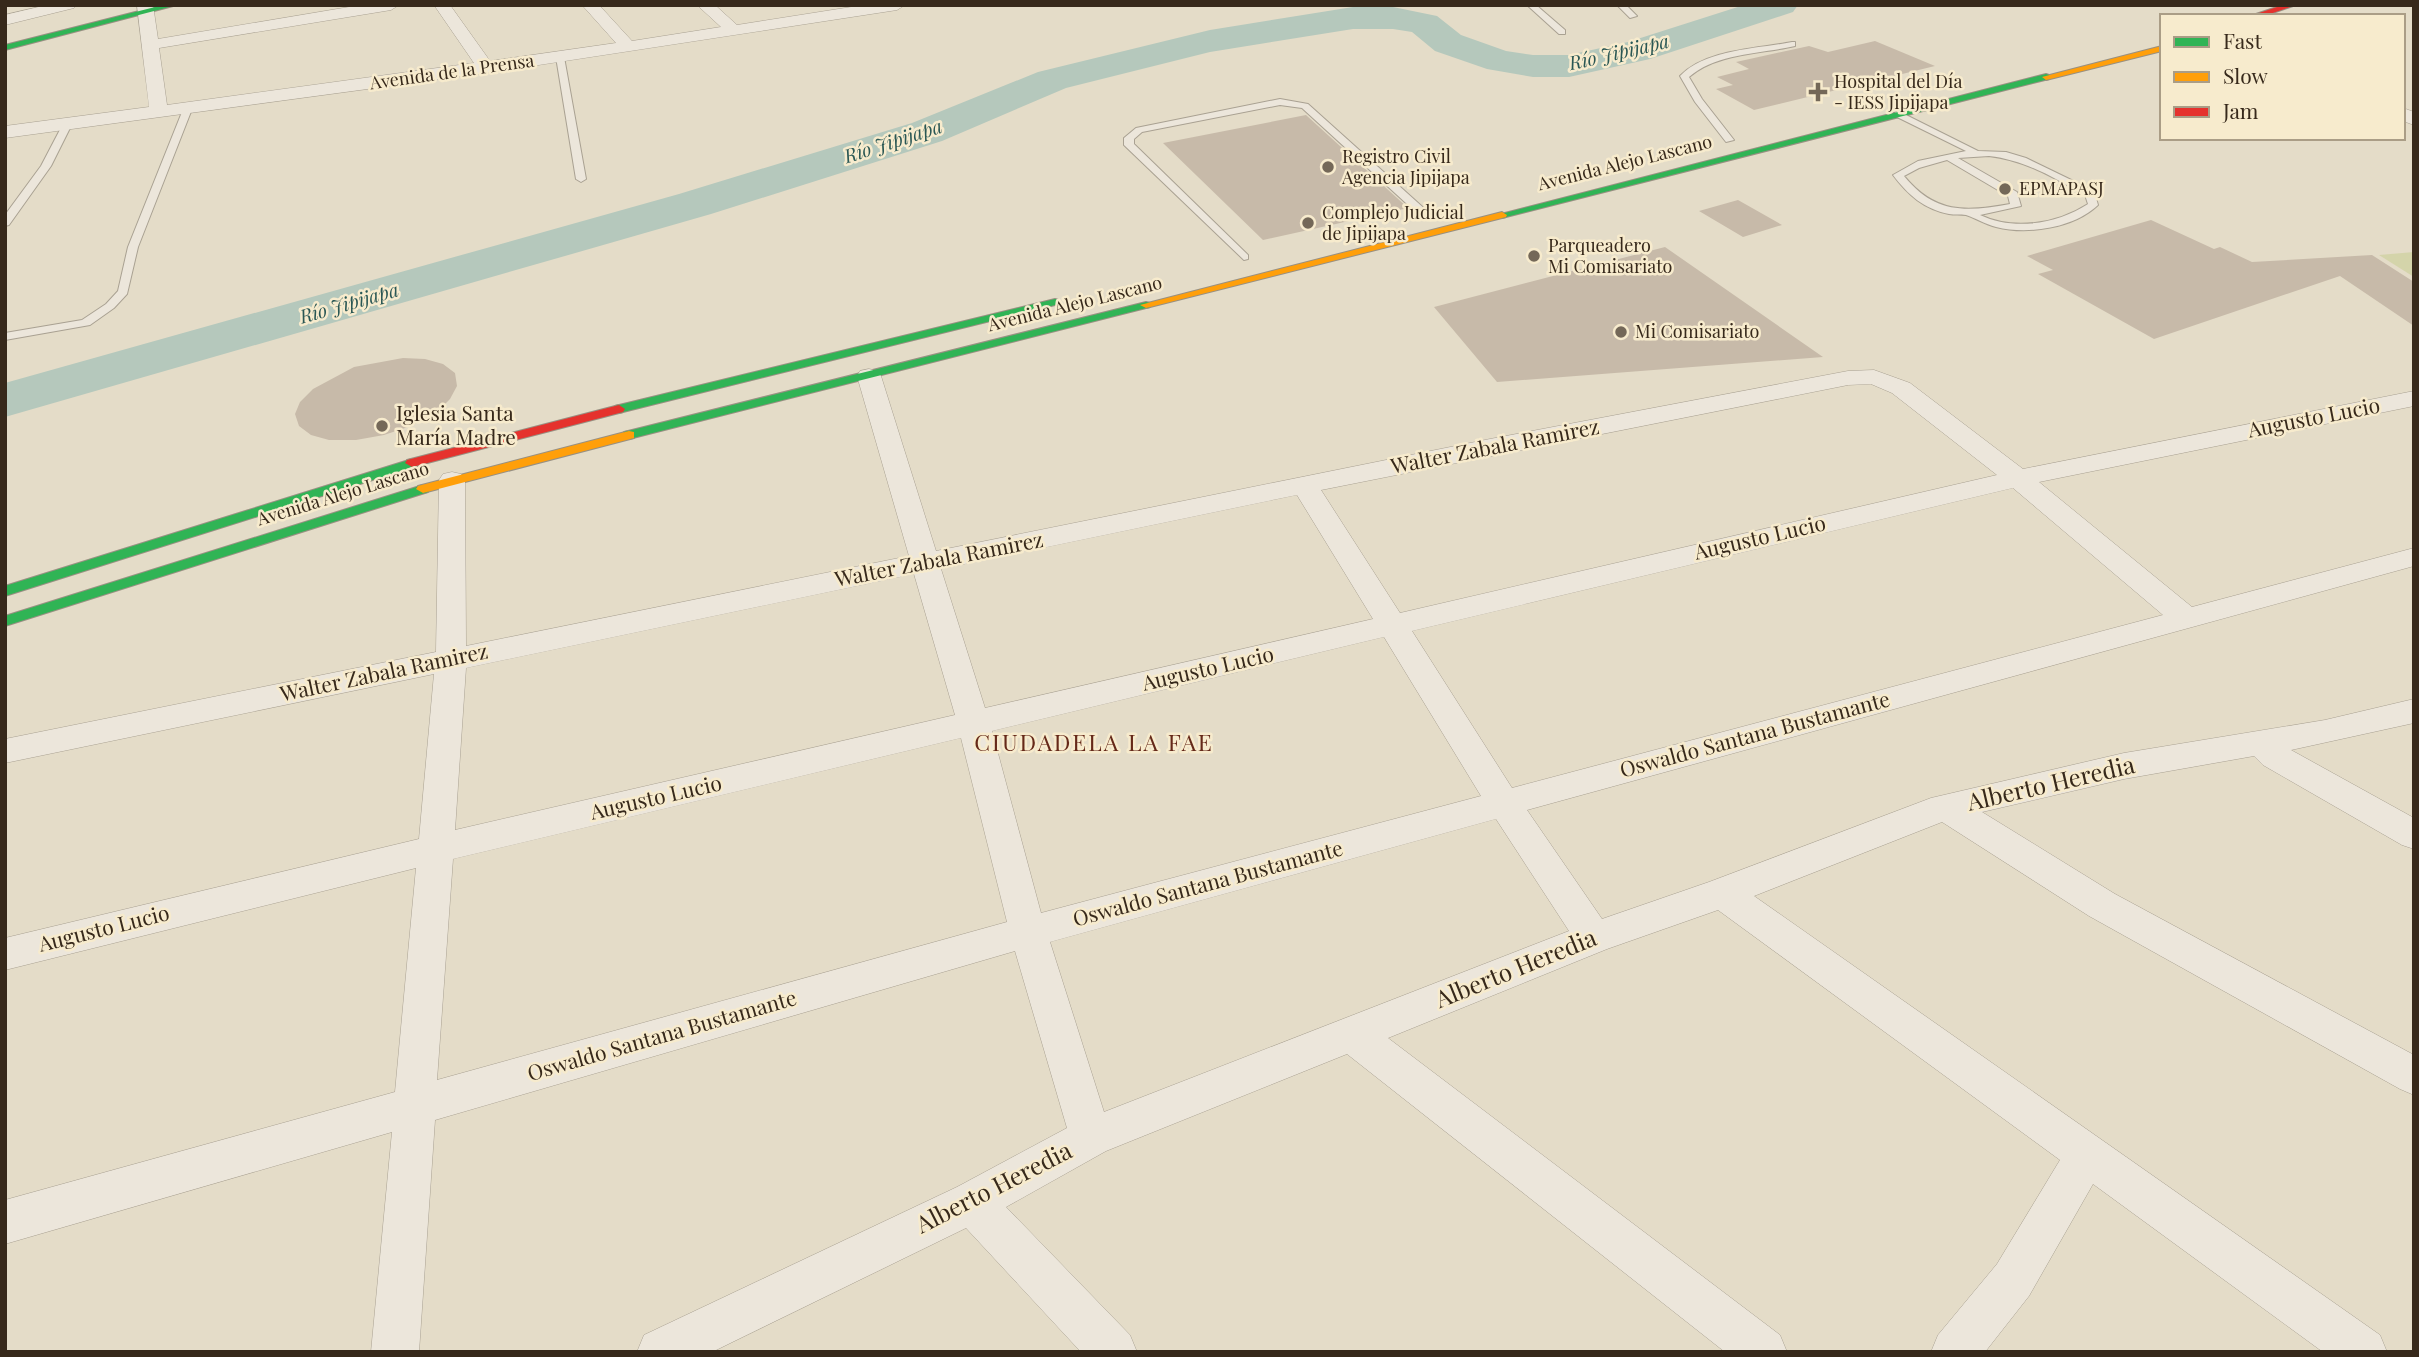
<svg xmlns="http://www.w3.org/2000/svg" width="2419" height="1357" viewBox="0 0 2419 1357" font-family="'Playfair Display',serif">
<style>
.green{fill:#d4d4aa}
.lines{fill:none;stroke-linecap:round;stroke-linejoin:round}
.river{fill:#b5c8bc;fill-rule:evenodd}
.building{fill:#c7baa9}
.lane-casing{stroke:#a9a192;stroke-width:2}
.street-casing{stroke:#a9a192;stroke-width:1}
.fast-casing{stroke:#989082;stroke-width:2}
.slow-casing{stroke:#989082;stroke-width:2}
.jam-casing{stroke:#989082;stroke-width:2}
.lane{fill:#ece6db;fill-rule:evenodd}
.street{fill:#ece6db;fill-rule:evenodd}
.fast{fill:#30b455;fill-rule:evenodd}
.slow{fill:#ff9f0a;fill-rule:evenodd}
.jam{fill:#e5322d;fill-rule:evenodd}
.poi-dot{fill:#746858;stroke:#f7ebcd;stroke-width:2.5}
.labels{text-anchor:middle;stroke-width:5;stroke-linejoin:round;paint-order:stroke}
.far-street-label{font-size:18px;fill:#37291b;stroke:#f7ebcd}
.far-poi-label{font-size:18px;fill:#37291b;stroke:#f7ebcd;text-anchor:start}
.far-water-label{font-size:19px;font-style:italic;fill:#2a5754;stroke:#f7ebcd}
.poi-label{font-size:21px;fill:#37291b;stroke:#f7ebcd;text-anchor:start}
.street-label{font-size:21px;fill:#37291b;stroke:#f7ebcd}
.neighbourhood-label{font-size:23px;letter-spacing:2px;fill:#652919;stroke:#f7ebcd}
.near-street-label{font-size:24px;fill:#37291b;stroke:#f7ebcd}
</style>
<rect width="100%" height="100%" fill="#e4dcc8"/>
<path class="green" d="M2414 252V277L2379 255Z"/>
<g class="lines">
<path class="river" d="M1744 5H1798L1793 12 1650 59 1569 77H1533L1487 69 1435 51 1412 32 1393 29H1353L1210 52 1066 88 942 141 711 214 5 417V383L679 194 912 123 1038 72 1210 30 1353 7H1393L1437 16 1461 35 1506 51 1533 55H1569L1628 42Z"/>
</g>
<path class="building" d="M1875 41 1935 66 1754 110 1716 89 1733 85 1717 77 1749 69 1736 62 1809 46 1828 52Z
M1306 115 1408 208 1263 240 1163 143Z
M1738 200 1782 225 1743 237 1699 211Z
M2151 220 2214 249 2220 247 2252 262 2372 255 2414 282V326L2340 276 2154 339 2038 274 2053 270 2027 256Z
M1665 247 1823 357 1497 382 1434 307Z
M403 358 425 359 443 364 455 373 457 386 450 399 435 414 411 426 384 435 356 440H329L311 435 299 426 295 414 300 402 313 389 354 367Z"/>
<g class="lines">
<g class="lane-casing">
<path id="lane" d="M1527 5H1536L1565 30V34H1559Z
M1617 5H1626L1637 16 1630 18Z
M1792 42H1795V46C1761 54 1716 53 1689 77L1702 99 1734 140 1726 142 1695 102 1680 76C1706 49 1757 49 1792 42Z
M560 54 564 57 586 179 581 182 576 179 556 57Z
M1280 99 1308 104 1427 211V215H1419L1302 108 1280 105 1142 132 1134 139V144L1248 255V259L1244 260 1124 145V138L1136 128Z
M184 107 192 109 138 247 127 294 114 308 90 325 5 340V333L82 320 106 304 118 291 128 247Z
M1898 111 1978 151 2006 152 2026 158 2094 191 2098 205C2074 228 2028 235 1996 227 1985 224 1975 218 1966 215 1960 214 1955 215 1949 214 1924 209 1908 195 1893 175L1918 161 1966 151 1895 116 1893 114ZM1989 156C2025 160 2054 178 2085 195L2088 204C2057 224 2014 231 1980 215L2021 206 2017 192 1958 158ZM1947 160 2008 196 2010 204C1965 212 1935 214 1904 176L1919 168Z
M64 122 72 124 51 166 9 225 5 226V215L41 166Z"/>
</g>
<g class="street-casing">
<path id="street" d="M47 5H76L74 8 5 25V15Z
M137 5H153L158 39 361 5H399L391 10 159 48 167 105 474 63 434 5H450L490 61 616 43 582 5H599L632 41 721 27 697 5H715L737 25 864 5H905L897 10 486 73 5 138V126L149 107Z
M2403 108 2414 112V125L2403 121Z
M869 369 878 371 881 376 936 551 1490 439 1848 371 1874 370 1910 383 2023 469 2414 391V406L2039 482 2192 607 2414 548V566L1527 810 1602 919 1709 882 1931 798 2124 753 2325 720 2414 699V723L2291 750 2414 818V849L2402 845 2263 765 2254 756 2124 779 1982 812 2115 894 2414 1055V1095L2400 1089 2089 916 1942 822 1754 896 2380 1335 2387 1352H2323L2093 1184 2029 1296 1985 1352H1931L1938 1335 1997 1264 2060 1160 1718 910 1607 949 1388 1038 1780 1335 1787 1352H1725L1347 1054 1106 1151 1006 1207 1130 1335 1137 1352H1081L966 1228 712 1352H637L644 1335 957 1187 1067 1128 1015 951 435 1120 419 1352H371L392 1132 5 1244V1200L395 1092 416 868 5 970V938L419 839 434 674 5 763V739L436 652 439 480 443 474 452 472 461 474 465 480 466 646 909 556 857 376 860 371ZM1871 384 1892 393 1997 475 1400 613 1321 490 1848 385ZM2013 488 2163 615 1512 788 1412 631ZM1297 495 1373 619 985 708 941 569ZM914 574 955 715 455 830 466 668ZM1384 637 1481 796 1041 913 992 731ZM961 738 1007 922 437 1080 453 859ZM1496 819 1569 931 1104 1112 1050 942Z"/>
</g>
<g class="fast-casing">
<path id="fast" d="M163 5H177L5 50V45Z
M2046 74 2049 75V79L1502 218 1497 215Z
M1055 299 1059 300V304L619 413 613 409 615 406Z
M1146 302 1150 303V307L629 439 623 435 624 432Z
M412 459 417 460V466L5 596V586Z
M423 485 428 486 430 489 428 492 5 626V616Z"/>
</g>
<g class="slow-casing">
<path id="slow" d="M2162 46V51L2046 80 2042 77Z
M1502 212 1507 215 1506 217 1146 308 1140 305Z
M629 431 634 432V438L423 493 416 489 418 486Z"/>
</g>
<g class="jam-casing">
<path id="jam" d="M2283 5H2296L2264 16H2250Z
M619 405 625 409 623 412 412 467 405 463 407 460Z"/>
</g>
<use href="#lane" class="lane"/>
<use href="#street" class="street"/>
<use href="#fast" class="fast"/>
<use href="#slow" class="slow"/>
<use href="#jam" class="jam"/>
</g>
<g class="poi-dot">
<path d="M1814.5 81.5h7v7h7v7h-7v7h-7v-7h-7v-7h7z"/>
<circle cx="1328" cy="167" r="7"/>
<circle cx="2005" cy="189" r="7"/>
<circle cx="1308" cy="223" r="7"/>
<circle cx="1534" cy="256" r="7"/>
<circle cx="1621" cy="332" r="7"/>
<circle cx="382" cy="426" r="7"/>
</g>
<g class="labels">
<g class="far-street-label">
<text transform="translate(452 72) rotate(-8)" y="6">Avenida de la Prensa</text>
<text transform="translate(1625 163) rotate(-14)" y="6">Avenida Alejo Lascano</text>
<text transform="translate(1075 304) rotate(-14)" y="6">Avenida Alejo Lascano</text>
<text transform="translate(343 494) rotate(-17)" y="6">Avenida Alejo Lascano</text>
</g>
<g class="far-poi-label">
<text x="1834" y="88">Hospital del Día<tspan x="1834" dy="21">- IESS Jipijapa</tspan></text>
<text x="1342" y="163">Registro Civil<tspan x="1342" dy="21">Agencia Jipijapa</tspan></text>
<text x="2019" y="195">EPMAPASJ</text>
<text x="1322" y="219">Complejo Judicial<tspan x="1322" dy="21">de Jipijapa</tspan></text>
<text x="1548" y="252">Parqueadero<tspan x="1548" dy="21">Mi Comisariato</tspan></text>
<text x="1635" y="338">Mi Comisariato</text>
</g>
<g class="far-water-label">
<text transform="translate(1619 52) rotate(-13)" y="7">Río Jipijapa</text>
<text transform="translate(893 141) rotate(-18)" y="7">Río Jipijapa</text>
<text transform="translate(349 303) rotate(-16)" y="7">Río Jipijapa</text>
</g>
<g class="poi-label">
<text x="396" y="421">Iglesia Santa<tspan x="396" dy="24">María Madre</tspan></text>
</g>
<g class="street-label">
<text transform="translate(2314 418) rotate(-11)" y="7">Augusto Lucio</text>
<text transform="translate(1495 447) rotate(-11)" y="7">Walter Zabala Ramirez</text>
<text transform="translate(1760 538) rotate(-13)" y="7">Augusto Lucio</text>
<text transform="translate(939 560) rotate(-11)" y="7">Walter Zabala Ramirez</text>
<text transform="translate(1208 669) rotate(-13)" y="7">Augusto Lucio</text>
<text transform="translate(384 673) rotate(-12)" y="7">Walter Zabala Ramirez</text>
<text transform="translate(1755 735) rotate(-15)" y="7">Oswaldo Santana Bustamante</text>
<text transform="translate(656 798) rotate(-13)" y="7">Augusto Lucio</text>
<text transform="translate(1208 884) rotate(-15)" y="7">Oswaldo Santana Bustamante</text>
<text transform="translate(104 929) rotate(-14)" y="7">Augusto Lucio</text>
<text transform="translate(662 1036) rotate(-16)" y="7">Oswaldo Santana Bustamante</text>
</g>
<g class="neighbourhood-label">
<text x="1094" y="751">CIUDADELA LA FAE</text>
</g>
<g class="near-street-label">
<text transform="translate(2051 784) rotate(-13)" y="8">Alberto Heredia</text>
<text transform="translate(1516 969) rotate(-22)" y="8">Alberto Heredia</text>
<text transform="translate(994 1188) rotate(-27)" y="8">Alberto Heredia</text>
</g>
</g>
<rect width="2419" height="1357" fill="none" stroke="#37291b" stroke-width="14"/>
<rect x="2160" y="14" width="245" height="126" fill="#f7ebcd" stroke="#aa9d86" stroke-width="2"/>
<rect x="2174" y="37" width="35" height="10" fill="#30b455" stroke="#aa9d86" stroke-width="2"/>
<text x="2223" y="49" font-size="21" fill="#37291b">Fast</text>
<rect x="2174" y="72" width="35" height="10" fill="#ff9f0a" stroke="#aa9d86" stroke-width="2"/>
<text x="2223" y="84" font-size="21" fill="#37291b">Slow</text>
<rect x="2174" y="107" width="35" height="10" fill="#e5322d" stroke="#aa9d86" stroke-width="2"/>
<text x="2223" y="119" font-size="21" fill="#37291b">Jam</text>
</svg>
